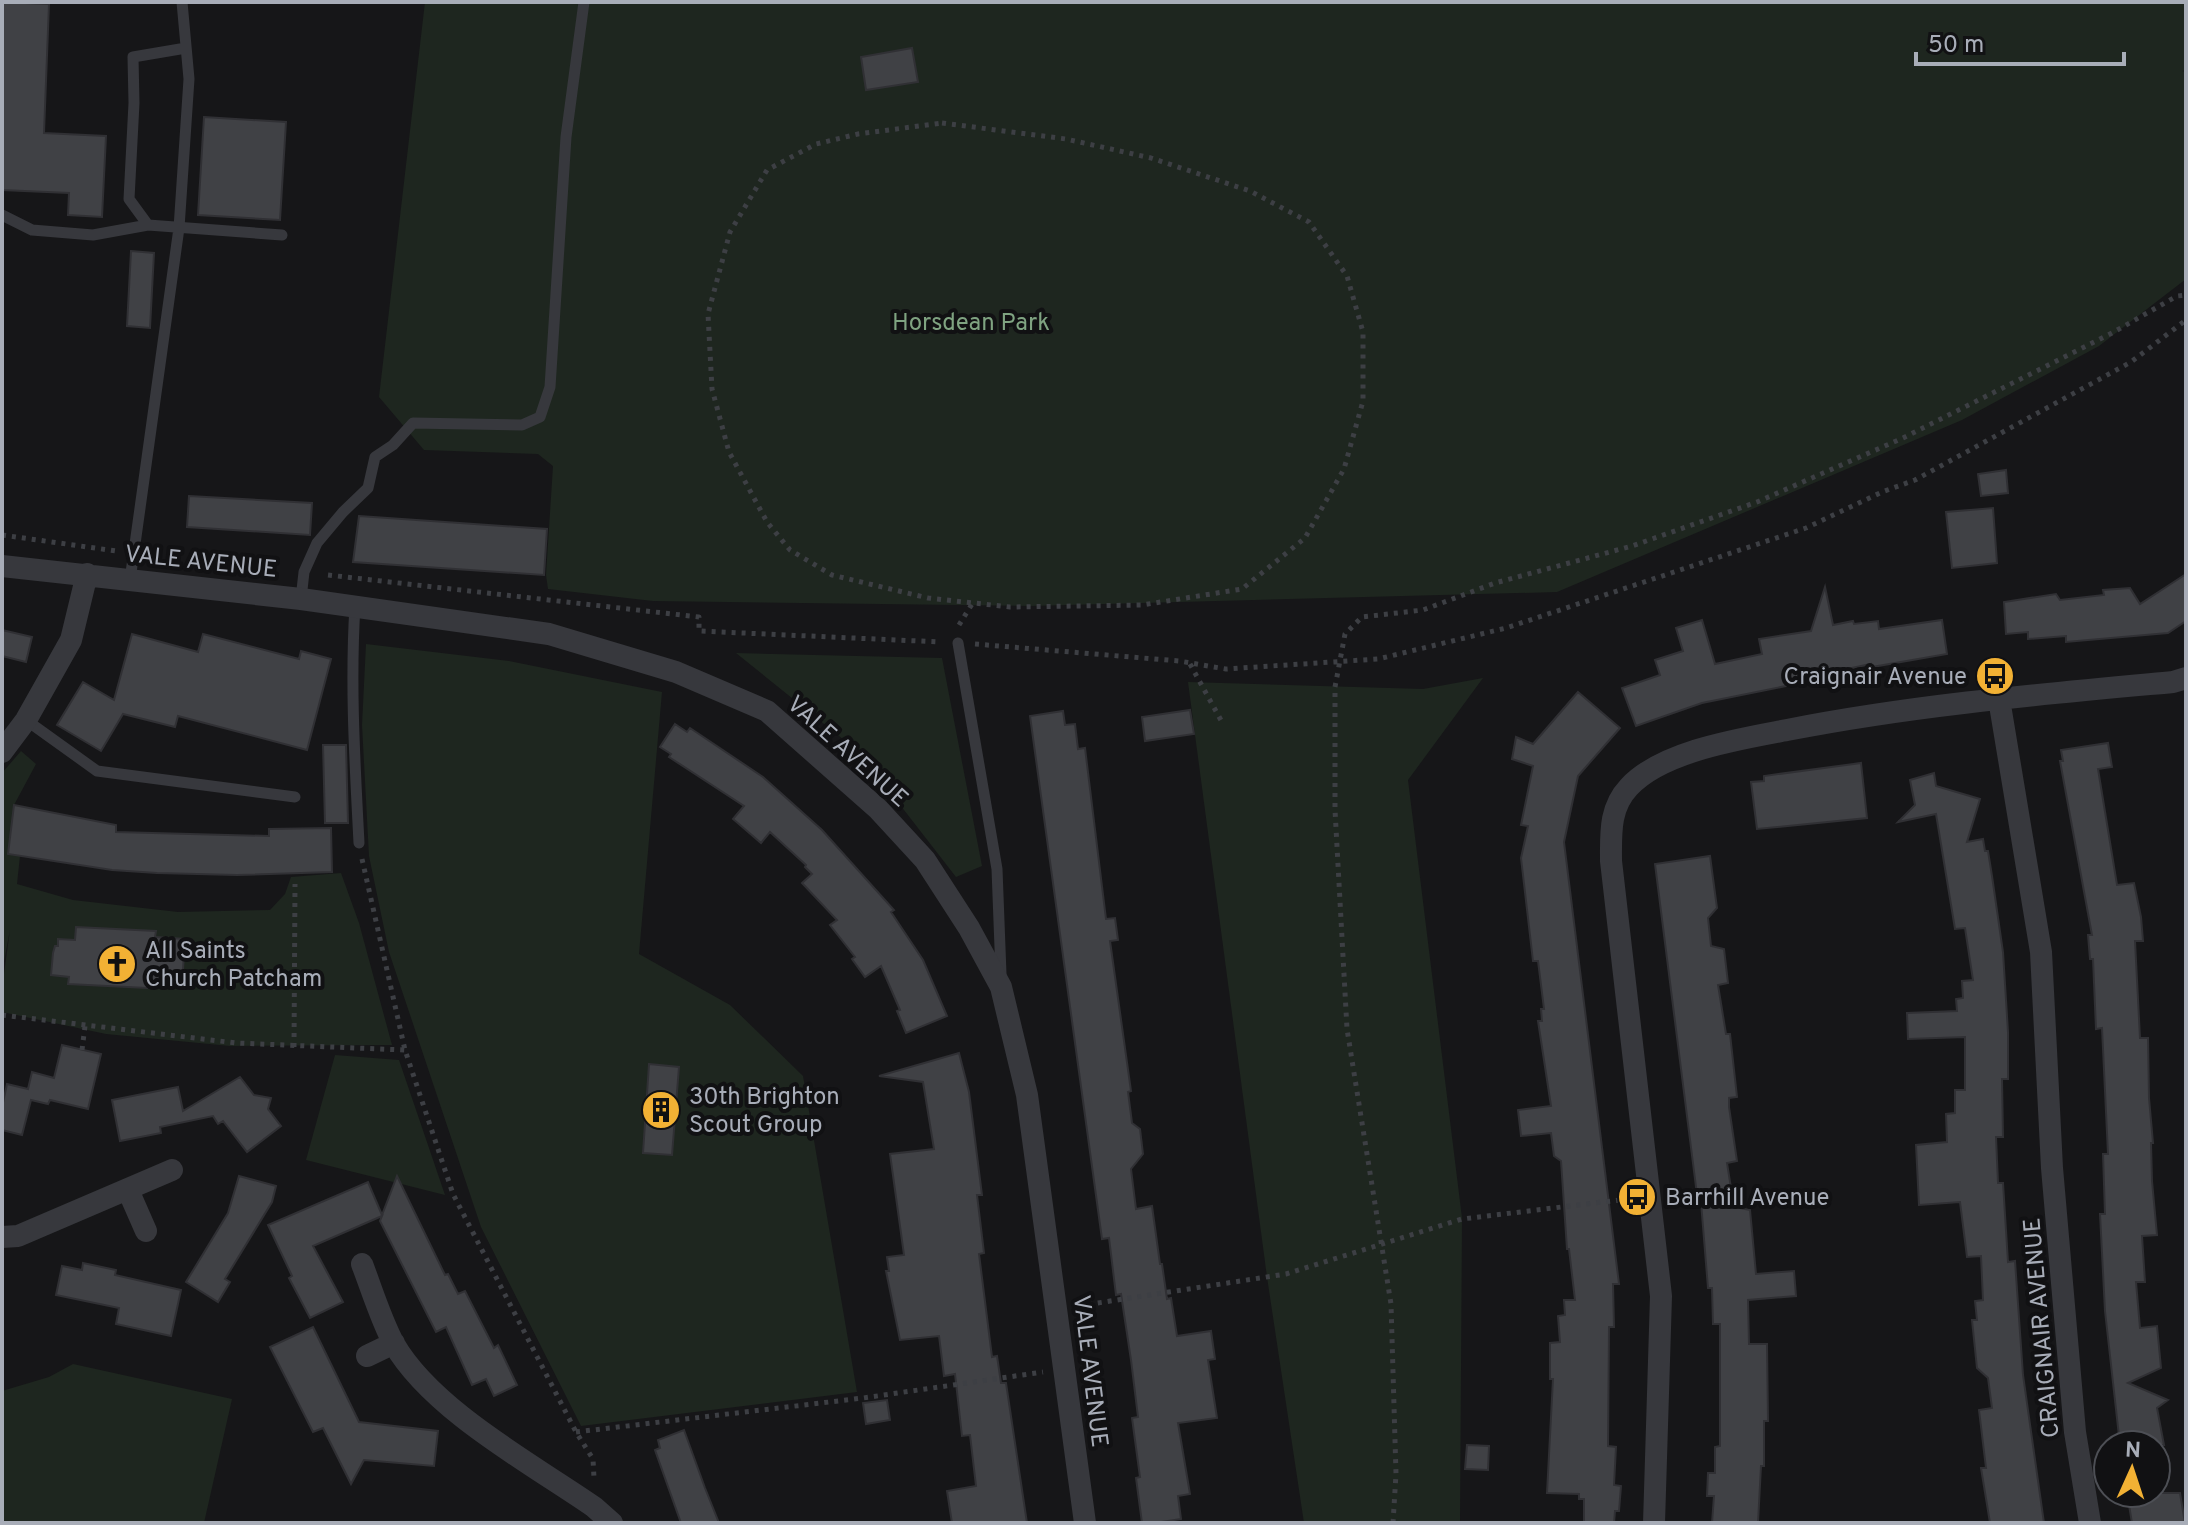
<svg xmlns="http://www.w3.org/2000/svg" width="2188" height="1525" viewBox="0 0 2188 1525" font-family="Overpass,sans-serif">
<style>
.green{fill:#1e261f}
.building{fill:#404145;stroke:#303034;stroke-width:2}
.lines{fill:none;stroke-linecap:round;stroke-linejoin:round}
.path{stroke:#3d3f44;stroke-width:5;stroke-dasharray:4 6;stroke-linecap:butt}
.lane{stroke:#37383d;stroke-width:11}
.street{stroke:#37383d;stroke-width:22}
.labels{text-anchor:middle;stroke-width:8;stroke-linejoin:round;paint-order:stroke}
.park-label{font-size:24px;fill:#7fa381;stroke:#111113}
.street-label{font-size:24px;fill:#a8adb8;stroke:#111113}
.poi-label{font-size:24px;fill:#a8adb8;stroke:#111113;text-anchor:start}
</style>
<rect width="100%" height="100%" fill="#161618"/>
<path class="green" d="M425 2H2186V70L2182 71 2186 72V279L2099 346 1962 420 1557 592 1030 606 653 601 548 589 546 575 553 466 538 454 424 450 379 397Z
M366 644 509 661 662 692 639 954 730 1005 803 1076 857 1392 581 1426 481 1227 389 952 369 856 362 725Z
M736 653 942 658 982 866 956 877 859 752Z
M1483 678 1408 780 1462 1218 1460 1523H1304L1267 1277 1188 682 1423 689Z
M21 751 36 764 14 805 8 854 20 856 17 884 73 900 178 912 270 910 285 894 291 877 341 873 359 923 392 1045 230 1046 106 1034 2 1012V988L10 930 2 972V773Z
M335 1055 399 1060 445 1195 306 1160Z
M73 1364 232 1399 204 1523H2V1391L49 1377Z"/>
<path class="building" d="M2 2 49 4 44 133 106 136 102 217 68 215 69 193 2 190Z
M912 48 918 82 866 90 861 57Z
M204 117 286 122 280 220 198 215Z
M131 251 154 253 150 328 127 326Z
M2006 470 2008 493 1981 496 1978 474Z
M189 496 312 503 310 535 187 527Z
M1993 508 1997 563 1952 568 1946 512Z
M359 516 547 529 544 575 353 562Z
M2186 574V621L2168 633 2066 642V636L2028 639V632L2006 634 2004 602 2056 594 2060 600 2104 595 2103 590 2130 588 2140 604Z
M1825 587 1833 625 1853 621 1854 624 1878 621 1879 629 1942 620 1947 654 1872 667 1871 664 1785 682 1786 686 1702 703 1636 726 1622 688 1660 675 1655 660 1683 651 1676 628 1702 620 1715 664 1762 654 1759 639 1811 631Z
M2 630 32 637 26 662 2 656Z
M132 634 198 652 203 634 299 659 301 651 331 659 307 750 178 716 175 727 123 714 101 751 57 725 83 682 114 700Z
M1578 692 1620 728 1578 776 1564 842 1619 1284H1613L1614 1327H1609L1608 1446 1616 1447 1614 1485 1621 1486 1619 1511H1615L1614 1523H1584V1499H1579V1494L1547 1493 1553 1379H1550V1343L1560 1342 1558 1316 1565 1315 1564 1300H1575L1569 1249H1567L1561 1161 1554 1156 1551 1133 1521 1136 1518 1110 1551 1106 1538 1021H1542L1541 1009H1544L1538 961H1533L1521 858 1528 826 1521 825 1533 766 1512 759 1516 737 1533 744Z
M1190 710 1194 734 1145 741 1142 717Z
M1063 711 1065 725 1075 724 1078 749 1085 748 1106 919 1115 918 1118 940 1110 941 1131 1091 1128 1092 1132 1123 1140 1129 1143 1154 1131 1169 1136 1209 1152 1206 1160 1264H1162L1167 1299 1171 1298 1177 1336 1211 1331 1215 1359 1208 1360 1217 1418 1178 1423 1190 1494 1178 1496 1181 1519 1155 1523H1142L1136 1478 1140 1477 1132 1418 1138 1417 1131 1360 1121 1294 1116 1295 1109 1238 1102 1239 1030 716Z
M675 724 687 732 690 728 763 777 822 830 894 910 891 912 923 960 947 1016 906 1033 897 1011 900 1010 881 966 865 977 852 959 855 957 830 925 837 920 802 883 812 874 805 867 806 865 770 832 761 843 733 819 744 806 669 757 671 754 660 747Z
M2108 743 2112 767 2098 769 2117 885 2134 883 2141 917 2143 941H2135L2140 1038H2148L2149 1098 2153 1143H2151L2152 1181 2157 1235 2142 1236 2145 1282H2136L2140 1328 2157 1326 2161 1368 2128 1383 2168 1400 2157 1408 2164 1445H2120L2105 1311 2100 1214H2105L2103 1154H2108L2102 1028 2096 1029 2093 959H2090L2088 935H2092L2060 761H2063L2061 750Z
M323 745H346L348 823H325Z
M1861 763 1867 818 1757 829 1751 782 1764 781V776Z
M1934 773 1936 786 1980 799 1967 842 1983 839 1985 851H1988L1992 876 2003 952 2008 1032V1079H2002L2003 1137H1996L1998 1183H2003L2008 1262 2015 1261 2023 1375 2044 1523H1990L1981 1468H1986L1979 1410 1992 1408 1988 1378 1977 1368 1972 1320H1977L1975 1301 1983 1300 1981 1256 1967 1257 1960 1202 1919 1205 1916 1145 1947 1142 1946 1114 1955 1113V1090H1965V1037L1908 1039 1907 1013 1957 1011 1956 999 1963 998 1962 981 1973 980 1965 928 1955 929 1936 814 1898 822 1915 805 1910 780Z
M14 805 116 825V832L269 836V829L331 828 332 872 237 875 157 873 112 870 8 854Z
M1710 856 1717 908 1708 918 1711 946 1724 949 1728 983 1718 985 1726 1034H1730L1737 1097 1729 1098V1107L1737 1161 1727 1163 1734 1207 1750 1210 1756 1274 1794 1271 1796 1296 1748 1300 1749 1344H1767L1768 1421H1764V1466H1761L1758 1523H1712L1714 1496H1707L1708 1473H1715V1447L1720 1446V1324H1713L1712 1288H1708L1701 1202 1698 1203 1695 1179 1655 864Z
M76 927 156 931 155 937 185 939 182 985 147 983V988L68 984 69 977 51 975 53 953 55 946H58V939L75 940Z
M62 1045 101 1054 88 1109 50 1100 48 1104 31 1100 22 1135 2 1130V1107L7 1084 28 1089 32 1072 54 1078Z
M959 1053 969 1092 982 1195H977L984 1253 979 1254 992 1357 997 1356 1001 1383H1006L1027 1523H952L947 1491 976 1486 970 1435 962 1436 955 1374 944 1376 939 1336 900 1340 886 1271H889L887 1257 904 1255 890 1154 934 1149 923 1082 879 1076Z
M649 1064 679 1067 672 1155 643 1153Z
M240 1077 254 1095 271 1098 268 1109 281 1126 247 1152 223 1121 218 1124 213 1116 160 1127 161 1133 120 1141 112 1100 178 1087 183 1111Z
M239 1176 276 1186 272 1202 225 1279 230 1282 218 1302 186 1282 228 1213Z
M397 1176 445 1275 448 1274 458 1294 465 1291 494 1348 498 1345 517 1385 494 1396 486 1379 472 1385 446 1327 436 1332 380 1221 382 1216 313 1246 343 1302 310 1318 289 1278 292 1276 268 1225 368 1182 382 1215Z
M83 1263 116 1270 115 1275 181 1290 171 1336 116 1324 119 1308 56 1295 62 1266 82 1270Z
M313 1327 359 1422 438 1431 434 1466 364 1460 351 1484 323 1428 313 1432 270 1347Z
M887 1400 890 1420 866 1424 863 1403Z
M684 1430 705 1488 719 1523H681L655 1450 660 1448 658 1440Z
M1467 1445 1489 1446 1488 1470 1465 1469Z
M2127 1493H2180L2185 1523H2132Z"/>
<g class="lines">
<path class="path" d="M942 123 1066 139 1151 158 1250 191 1309 222 1347 276 1363 332V401L1344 469 1305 538 1242 589 1142 605 1010 607 928 598 832 575 790 550 767 522 729 452 712 389 708 314 730 232 767 170 816 144 858 134Z
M2 535 116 551
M328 575 699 617V631L941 642
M959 625 972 604
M975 644 1179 661 1226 669 1378 659 1506 628 1806 528 1882 492 1915 480 2131 362 2186 320
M1190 664 1223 724
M362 859 405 1050 453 1194 576 1432 593 1459 594 1478
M2 1015 236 1043 405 1050
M294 1047 295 884
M82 1050 85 1026
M1078 1306 1286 1274 1462 1219 1628 1199
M576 1432 863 1398 1043 1372
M1393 1523 1396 1474 1391 1304 1347 1029 1335 810V687L1345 634 1362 617 1423 610 1495 583 1632 546 1757 502 1903 438 2112 333 2177 296 2186 295"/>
<path class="lane" d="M186 48 133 57 134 103 129 199 148 225 282 235
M2 215 32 230 93 235 148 225
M130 580 179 228 189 79 182 2
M301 599 304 572 317 543 343 512 368 488 375 457 393 445 413 423 522 425 540 417 550 387 566 137 584 2
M355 606C350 685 355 764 359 843
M958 643 997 869 1001 974
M26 720 97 771 295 797"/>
<path class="street" d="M2 566 301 599 549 634 676 672 767 711 878 809 925 860 969 928 1001 987 1027 1095 1085 1523
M1999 699 2041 952 2052 1168 2075 1432 2090 1523
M2 752 26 720 71 640 87 574
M128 1190 146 1231
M2 1237 18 1236 172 1170
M362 1264C372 1290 381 1320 394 1344 432 1410 532 1464 594 1507L612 1523
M367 1356 394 1343
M1654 1523 1661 1296 1611 861C1611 834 1609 808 1629 787 1662 751 1740 739 1787 730 1914 705 2043 694 2173 682L2186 678"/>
</g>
<defs>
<g id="bus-disc" transform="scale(2)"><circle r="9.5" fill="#f2b134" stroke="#111113"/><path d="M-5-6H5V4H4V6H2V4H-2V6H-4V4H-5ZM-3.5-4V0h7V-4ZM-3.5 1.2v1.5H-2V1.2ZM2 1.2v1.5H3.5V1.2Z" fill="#111"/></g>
<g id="church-disc" transform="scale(2)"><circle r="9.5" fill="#f2b134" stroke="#111113"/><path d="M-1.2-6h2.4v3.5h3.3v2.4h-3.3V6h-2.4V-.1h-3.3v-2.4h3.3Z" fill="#111"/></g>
<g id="building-disc" transform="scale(2)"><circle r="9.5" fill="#f2b134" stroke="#111113"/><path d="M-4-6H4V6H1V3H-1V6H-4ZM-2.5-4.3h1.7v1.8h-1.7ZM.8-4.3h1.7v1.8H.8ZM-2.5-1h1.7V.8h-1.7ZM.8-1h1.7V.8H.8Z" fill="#111"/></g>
</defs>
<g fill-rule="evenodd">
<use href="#bus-disc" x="1995" y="676"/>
<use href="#church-disc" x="117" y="964"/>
<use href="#building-disc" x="661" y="1110"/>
<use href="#bus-disc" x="1637" y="1197"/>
</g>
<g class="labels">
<g class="park-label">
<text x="971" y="330">Horsdean Park</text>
</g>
<g class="street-label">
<text transform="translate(201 561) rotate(6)" y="8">VALE AVENUE</text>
<text transform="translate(848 751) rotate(42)" y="8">VALE AVENUE</text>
<text transform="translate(2041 1328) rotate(-95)" y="8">CRAIGNAIR AVENUE</text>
<text transform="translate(1091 1371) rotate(83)" y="8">VALE AVENUE</text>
</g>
<g class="poi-label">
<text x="1967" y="684" text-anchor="end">Craignair Avenue</text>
<text x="145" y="958">All Saints<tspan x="145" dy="28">Church Patcham</tspan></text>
<text x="689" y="1104">30th Brighton<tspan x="689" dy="28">Scout Group</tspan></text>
<text x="1665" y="1205">Barrhill Avenue</text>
</g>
</g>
<rect width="2188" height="1525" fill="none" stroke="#a8adb8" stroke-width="8"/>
<g transform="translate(2132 1469) rotate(3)"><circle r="38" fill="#111113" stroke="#4d4f55" stroke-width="2"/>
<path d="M0-6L14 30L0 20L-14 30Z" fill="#f2b134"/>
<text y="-12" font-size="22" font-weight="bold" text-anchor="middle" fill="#a8adb8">N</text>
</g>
<path d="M1916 52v12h208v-12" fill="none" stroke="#a8adb8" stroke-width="4"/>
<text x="1928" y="52" font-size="24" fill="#a8adb8" stroke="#111113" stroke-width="6" paint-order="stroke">50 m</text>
</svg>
